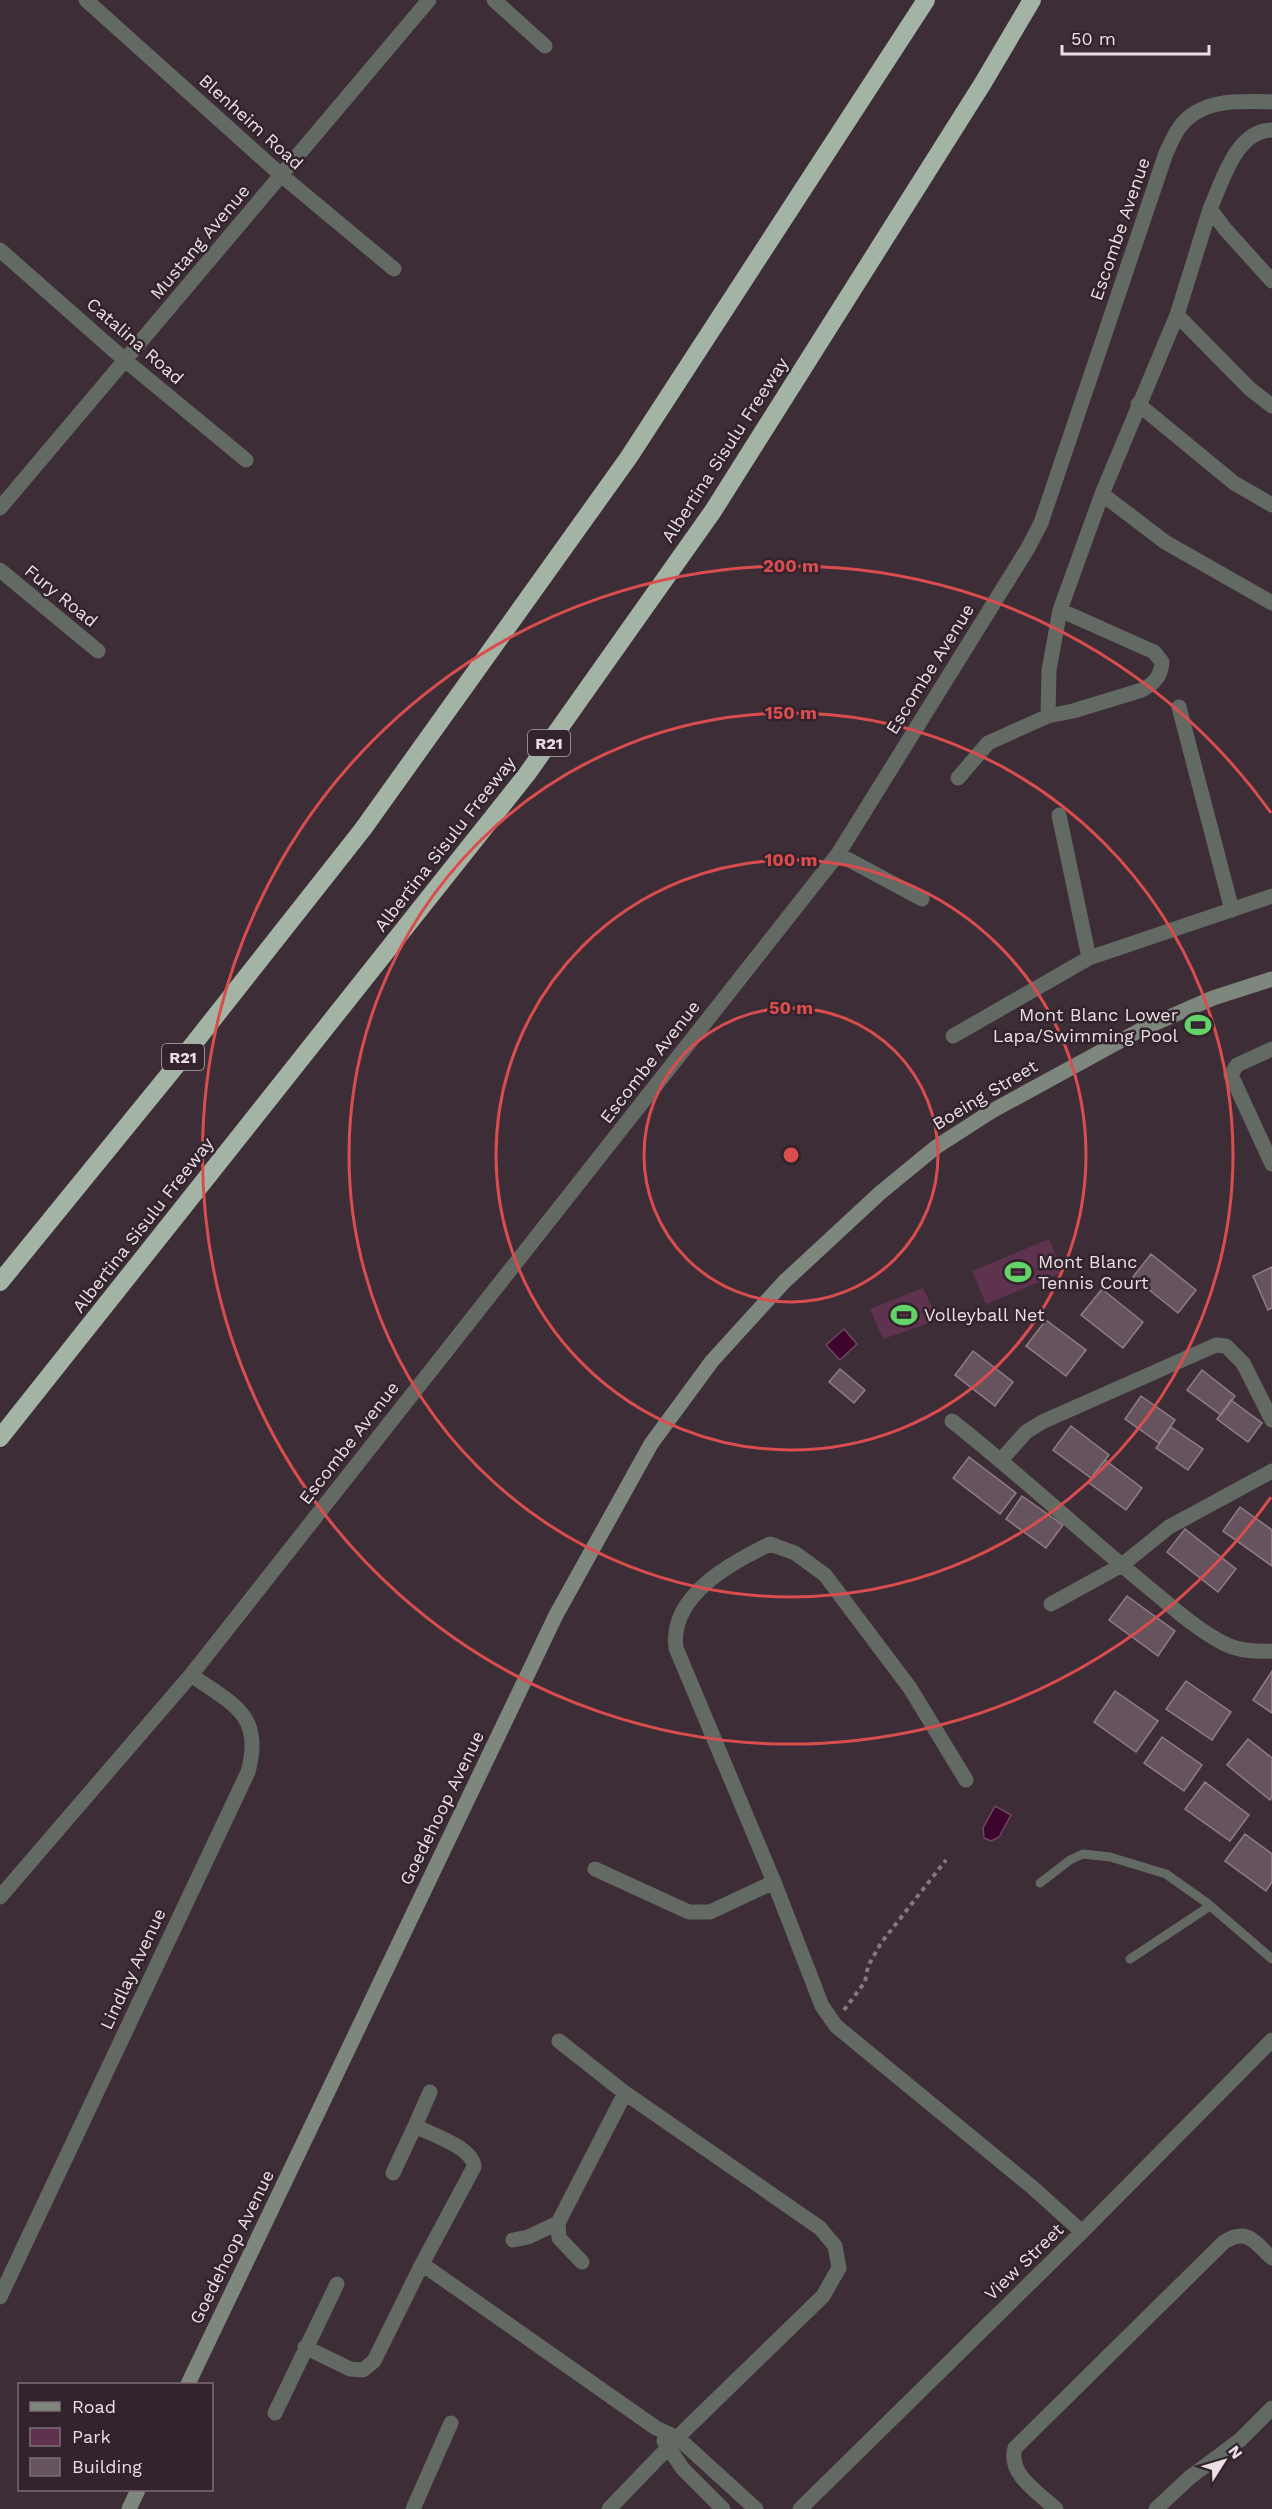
<svg xmlns="http://www.w3.org/2000/svg" width="1272" height="2509" viewBox="0 0 1272 2509" font-family="'Work Sans',sans-serif">
<style>
.green{fill:#5f334f}
.water{fill:#3d042d;stroke:#714664;stroke-width:1.5}
.building{fill:#65535e;stroke:#907d88;stroke-width:1.5}
.lines{fill:none;stroke-linecap:round;stroke-linejoin:round}
.path{stroke:#86787f;stroke-width:4;stroke-dasharray:4.5 4.5;stroke-linecap:butt}
.service{stroke:#636963;stroke-width:9}
.minor{stroke:#636963;stroke-width:15}
.secondary{stroke:#7d877d;stroke-width:15}
.motorway{stroke:#a4b4a4;stroke-width:18}
.ring{fill:none;stroke:#da4d4e;stroke-width:3}
.labels{text-anchor:middle;stroke-width:5;stroke-linejoin:round;paint-order:stroke}
.shield{fill:#32232c;stroke:#b3a7ae;stroke-width:1.5}
.shield-label{font-size:16px;font-weight:bold;fill:#eadfe5}
.street-label{font-size:18px;fill:#eadfe5;stroke:#32232c}
.poi-label{font-size:18px;fill:#eadfe5;stroke:#32232c;text-anchor:start}
.centre{fill:#da4d4e;stroke:#32232c;stroke-width:3}
.ring-label{font-size:18px;text-anchor:middle;font-weight:bold;fill:#da4d4e;stroke:#32232c;stroke-width:5;stroke-linejoin:round;paint-order:stroke}
</style>
<rect width="100%" height="100%" fill="#3d2d36"/>
<path class="green" d="M1049 1239 1063 1272 986 1304 972 1271Z
M923 1288 938 1320 883 1339 870 1309Z"/>
<path class="water" d="M844 1329 857 1344 840 1360 826 1345Z
M995 1806 1011 1815 999 1837 991 1841 984 1838 983 1828Z"/>
<path class="building" d="M1151 1254 1196 1290 1178 1313 1133 1277Z
M1272 1267V1308L1268 1310 1253 1276Z
M1102 1289 1143 1322 1123 1348 1081 1315Z
M1046 1320 1086 1350 1066 1376 1026 1346Z
M973 1351 1013 1382 995 1406 955 1375Z
M840 1369 865 1390 854 1403 829 1382Z
M1202 1370 1235 1396 1221 1415 1187 1390Z
M1141 1396 1175 1420 1159 1443 1125 1419Z
M1231 1400 1262 1423 1248 1442 1217 1419Z
M1071 1426 1109 1455 1091 1478 1053 1450Z
M1171 1427 1203 1449 1188 1470 1156 1448Z
M969 1457 1016 1493 1000 1514 953 1478Z
M1105 1460 1142 1488 1126 1510 1088 1482Z
M1022 1496 1063 1525 1046 1548 1006 1519Z
M1240 1507 1272 1530V1566L1223 1531Z
M1185 1529 1236 1569 1218 1592 1167 1552Z
M1127 1596 1175 1631 1158 1656 1109 1620Z
M1272 1671V1713L1253 1700Z
M1186 1681 1231 1712 1212 1740 1166 1709Z
M1115 1691 1158 1721 1136 1752 1094 1722Z
M1162 1737 1202 1765 1184 1791 1144 1763Z
M1248 1739 1272 1758V1797L1270 1800 1227 1765Z
M1205 1782 1249 1815 1230 1841 1185 1809Z
M1245 1834 1272 1854V1882L1266 1891 1225 1861Z"/>
<g class="lines">
<path class="path" d="M844 2010 865 1982 868 1966 881 1943 946 1860"/>
<path class="service" d="M1040 1883 1070 1860 1083 1854 1110 1857 1166 1874 1207 1903 1272 1959
M1130 1959 1210 1906"/>
<path class="minor" d="M86 0 281 175 394 269
M494 0 545 46
M1272 130C1236 130 1222 182 1210 209L1225 229 1272 281
M0 250 126 361 246 460
M1177 315 1250 389 1272 406
M1138 404 1234 483 1272 505
M1102 494 1165 542 1272 603
M0 508 429 0
M0 570 98 651
M1060 610 1154 652 1162 662C1161 676 1155 683 1142 690L1073 711 1048 716 1049 670 1060 610 1102 494 1177 315 1210 209
M1179 707 1232 910
M958 778 988 743 1048 716
M1059 815 1089 958
M838 854 922 899
M953 1036 1089 958 1272 896
M1272 1049 1237 1065 1231 1075 1272 1164
M952 1421C1018 1473 1079 1530 1143 1583 1169 1604 1194 1628 1223 1643 1238 1651 1255 1652 1272 1651
M1001 1460 1026 1432 1042 1422 1216 1345 1226 1346 1243 1363 1272 1420
M1051 1604 1122 1565 1169 1527 1272 1471
M966 1780 910 1688 825 1575 795 1553 770 1544C731 1563 669 1596 676 1648L774 1882 822 2006 836 2026 1032 2187 1082 2232
M595 1869 689 1912H710L774 1882
M0 1897 191 1675 838 854 1028 548 1041 523 1166 153C1170 145 1174 135 1179 128 1200 98 1240 101 1272 102
M559 2041 625 2093 820 2228 835 2246 839 2268 823 2296 685 2430 609 2509
M430 2092 415 2126C431 2134 474 2148 474 2167L422 2264 656 2428 678 2438 756 2509
M393 2173 415 2126
M513 2240 528 2237 558 2223
M582 2262 559 2238 558 2223 625 2093
M0 2297 248 1772C264 1714 232 1704 191 1675
M305 2347 350 2369 363 2370 374 2361 422 2264
M275 2413 337 2284
M664 2441 683 2469 723 2509
M413 2509 451 2423
M800 2509 1082 2232 1272 2040
M1056 2509C1039 2493 1007 2474 1015 2448L1224 2242C1248 2227 1255 2243 1272 2258
M1156 2509 1189 2478 1240 2440 1272 2408"/>
<path class="secondary" d="M188 2384 556 1615 651 1444 712 1361 784 1282 880 1193 936 1147 992 1111 1144 1028 1213 998 1272 979
M129 2509 138 2490"/>
<path class="motorway" d="M0 1282 184 1056 363 829 629 457 926 0
M0 1438 527 774 713 511 983 83 1032 0"/>
</g>
<g class="ring">
<circle cx="791" cy="1155" r="147"/>
<circle cx="791" cy="1155" r="295"/>
<circle cx="791" cy="1155" r="442"/>
<path d="M1271 1497A589 589 0 1 1 1271 813"/>
</g>
<defs>
<g id="stadium-bare" transform="scale(2.07)"><path d="M0-5a6.5 5 0 1 0 0 10a6.5 5 0 1 0 0-10ZM-3.5-1.8h7v3.6h-7Z" fill="#62d469" stroke="#32232c" stroke-width="2.5" paint-order="stroke"/></g>
</defs>
<g fill-rule="evenodd">
<use href="#stadium-bare" x="1198" y="1025"/>
<use href="#stadium-bare" x="1018" y="1272"/>
<use href="#stadium-bare" x="904" y="1315"/>
</g>
<g class="labels">
<g class="shield">
<rect x="528" y="730" width="42" height="26" rx="4.5"/>
<rect x="162" y="1044" width="42" height="26" rx="4.5"/>
</g>
<g class="shield-label">
<text x="549" y="749">R21</text>
<text x="183" y="1063">R21</text>
</g>
<g class="street-label">
<text transform="translate(251 122) rotate(42)" y="6">Blenheim Road</text>
<text transform="translate(1120 229) rotate(-71)" y="6">Escombe Avenue</text>
<text transform="translate(200 242) rotate(-50)" y="6">Mustang Avenue</text>
<text transform="translate(135 341) rotate(41)" y="6">Catalina Road</text>
<text transform="translate(725 450) rotate(-57)" y="6">Albertina Sisulu Freeway</text>
<text transform="translate(61 596) rotate(39)" y="6">Fury Road</text>
<text transform="translate(930 669) rotate(-58)" y="6">Escombe Avenue</text>
<text transform="translate(445 844) rotate(-52)" y="6">Albertina Sisulu Freeway</text>
<text transform="translate(650 1062) rotate(-52)" y="6">Escombe Avenue</text>
<text transform="translate(985 1095) rotate(-31)" y="6">Boeing Street</text>
<text transform="translate(143 1225) rotate(-52)" y="6">Albertina Sisulu Freeway</text>
<text transform="translate(349 1443) rotate(-52)" y="6">Escombe Avenue</text>
<text transform="translate(442 1808) rotate(-64)" y="6">Goedehoop Avenue</text>
<text transform="translate(133 1969) rotate(-65)" y="6">Lindlay Avenue</text>
<text transform="translate(232 2247) rotate(-64)" y="6">Goedehoop Avenue</text>
<text transform="translate(1024 2262) rotate(-44)" y="6">View Street</text>
</g>
<g class="poi-label">
<text x="1178" y="1021" text-anchor="end">Mont Blanc Lower<tspan x="1178" dy="21">Lapa/Swimming Pool</tspan></text>
<text x="1038" y="1268">Mont Blanc<tspan x="1038" dy="21">Tennis Court</tspan></text>
<text x="924" y="1321">Volleyball Net</text>
</g>
</g>
<circle cx="791" cy="1155" r="9" class="centre"/>
<g class="ring-label">
<text x="791" y="572">200 m</text>
<text x="791" y="719">150 m</text>
<text x="791" y="866">100 m</text>
<text x="791" y="1014">50 m</text>
</g>
<rect x="18" y="2383" width="195" height="108" fill="#32232c" stroke="#7c6e76" stroke-width="1.5"/>
<rect x="30" y="2402" width="30" height="9" fill="#7d877d" stroke="#7c6e76" stroke-width="1.5"/>
<text x="72" y="2413" font-size="18" fill="#eadfe5">Road</text>
<rect x="30" y="2428" width="30" height="18" fill="#5f334f" stroke="#7c6e76" stroke-width="1.5"/>
<text x="72" y="2443" font-size="18" fill="#eadfe5">Park</text>
<rect x="30" y="2458" width="30" height="18" fill="#65535e" stroke="#7c6e76" stroke-width="1.5"/>
<text x="72" y="2473" font-size="18" fill="#eadfe5">Building</text>
<g transform="translate(1224 2461) rotate(53)" stroke="#32232c" stroke-width="4.5" paint-order="stroke">
<path d="M0-4.5L10 22L0 15L-10 22Z" fill="#eadfe5"/>
<text y="-9" font-size="16" font-weight="bold" text-anchor="middle" fill="#eadfe5">N</text>
</g>
<path d="M1062 45v9h147v-9" fill="none" stroke="#eadfe5" stroke-width="3"/>
<text x="1071" y="45" font-size="18" fill="#eadfe5" stroke="#32232c" stroke-width="4.5" paint-order="stroke">50 m</text>
</svg>
